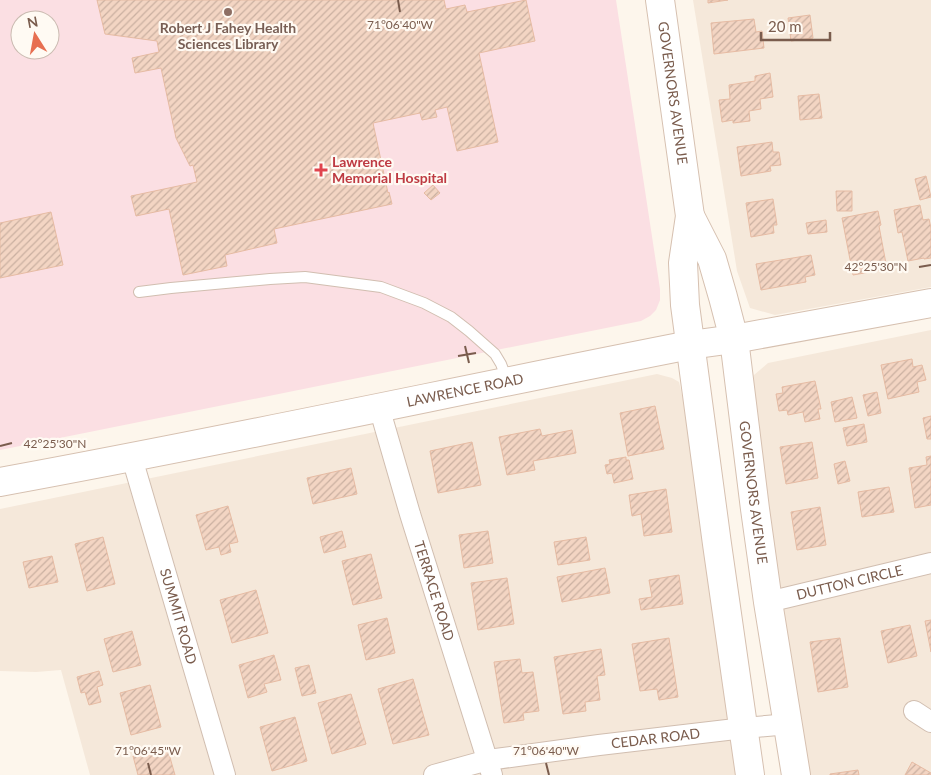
<svg xmlns="http://www.w3.org/2000/svg" width="931" height="775" viewBox="0 0 931 775" font-family="Lato,sans-serif">
<style>
.residential{fill:#f5e8da}
.medical{fill:#fbdfe3;fill-rule:evenodd}
.building{fill:url(#building-hatch);stroke:#e6bba3}
.lines{fill:none;stroke-linecap:round;stroke-linejoin:round}
.lane-casing{stroke:#d1beb0;stroke-width:12}
.street-casing{stroke:#d1beb0;stroke-width:22}
.secondary-casing{stroke:#d6c0b0;stroke-width:30}
.lane{stroke:#fff;stroke-width:10}
.street{stroke:#fff;stroke-width:20}
.secondary{stroke:#fff;stroke-width:28}
.ticks{fill:none;stroke:#7a5c4d;stroke-width:2}
.education-dot{fill:#8d6e63;stroke:#fffaf3;stroke-width:2}
.health-dot{fill:#e0444e;stroke:#fffaf3;stroke-width:2}
.labels{text-anchor:middle;stroke-width:4.5;stroke-linejoin:round;paint-order:stroke}
.education-label{font-size:14px;font-weight:bold;fill:#785e54;stroke:#fffaf3}
.street-label{font-size:14px;fill:#7a5c4d;stroke:#fffaf3}
.health-label{font-size:14px;font-weight:bold;fill:#be3a42;stroke:#fffaf3;text-anchor:start}
.ticks-label{font-size:12px;text-anchor:middle;fill:#7a5c4d;stroke:#fffaf3;stroke-width:4.5;stroke-linejoin:round;paint-order:stroke}
</style>
<defs>
<pattern id="building-hatch" width="6" height="6" patternUnits="userSpaceOnUse" patternTransform="scale(1.25)"><rect width="6" height="6" fill="#f3d5c3"/><path d="M-1 1l2-2M0 6l6-6M5 7l2-2" fill="none" stroke="#cab0a1"/></pattern>
</defs>
<rect width="100%" height="100%" fill="#fdf6ec"/>
<path class="residential" d="M693 0H931V287L775 315 750 308 737 271Z
M931 330V775H802L748 403 754 375 768 363Z
M657 374 672 378 679 382 684 404 740 775H90L61 670 36 672 0 671V509Z"/>
<path class="medical" d="M0 0H616L660 289V300L656 310 650 316 641 321 0 450ZM20 20H50V50H20Z"/>
<path class="building" d="M97 0H444L446 9 465 5 467 12 526 0 535 41 479 53 498 142 457 151 447 107 435 110 437 117 422 120 420 113 373 123 388 193 389 192 392 204 274 229 277 243 225 255 227 266 183 275 169 209 136 216 131 196 197 182 193 165 190 166 176 138 161 68 135 73 132 58 159 52 157 41 105 34Z
M708 0H728L708 3Z
M810 15 813 38 791 41 788 18Z
M754 19 756 32 762 31 764 48 714 54 711 23Z
M770 73 773 97 760 99 761 109 749 111 750 121 733 123V120L722 122 719 100 730 99 729 85 755 81V76Z
M819 94 822 118 800 120 798 96Z
M772 142 773 152H779L781 165 770 166 771 171 741 176 737 147Z
M926 176 931 197 920 200 915 179Z
M433 185 440 193 431 200 424 193Z
M836 191H852V211H837Z
M773 199 777 225H773L774 233 751 237 746 203Z
M920 205 923 220 929 219 931 228V258L924 259V258L908 261 902 232 898 233 894 210Z
M878 211 881 225 879 226 887 269 853 275 842 218Z
M51 212 63 265 0 278V223Z
M826 220 827 232 808 234 806 223Z
M811 255 815 275 805 277 806 282 761 290 756 264Z
M912 359 913 367 922 365 926 380 917 382 919 392 888 399 881 365Z
M815 381 821 409H818L820 419 805 422 803 412 788 415 787 410 779 411 776 394 783 393 782 387Z
M877 392 881 413 868 416 863 395Z
M852 397 857 418 835 422 831 402Z
M655 406 664 449 628 456 620 413Z
M931 416V439H927L923 418Z
M864 424 867 442 847 446 843 428Z
M540 429 542 436 572 430 576 453 533 461 535 470 507 475 499 437Z
M472 442 481 485 438 493 430 451Z
M812 442 818 478 786 484 780 447Z
M931 456V505L915 508 909 468 927 465 926 457Z
M626 457V460H629L633 479 614 483 612 473 607 474 605 465 610 464 609 460Z
M845 461 850 481 838 484 834 464Z
M351 468 357 494 313 504 307 478Z
M889 487 894 512 862 517 858 492Z
M666 489 672 532 644 536 641 514 632 516 629 495Z
M228 506 238 542 229 544 231 552 221 555 219 547 206 550 196 515Z
M820 507 826 545 797 550 791 512Z
M342 531 346 547 324 553 320 537Z
M488 531 493 563 464 568 459 535Z
M103 537 115 584 87 591 75 544Z
M586 537 590 560 558 565 554 542Z
M371 554 382 598 353 605 342 561Z
M52 556 58 582 29 588 23 562Z
M605 568 610 593 562 602 557 577Z
M679 575 683 604 641 610 639 599 652 597 649 580Z
M507 578 514 624 478 630 471 583Z
M256 590 268 633 232 643 220 600Z
M387 618 395 653 366 660 358 625Z
M931 620V652L925 621Z
M910 625 917 656 888 663 881 631Z
M132 631 141 665 113 672 104 639Z
M669 638 678 697 659 700 657 689 640 691 632 644Z
M840 638 848 687 818 692 810 642Z
M601 649 605 675 597 676 600 700 585 702 586 711 563 714 554 657Z
M274 655 281 680 264 684 267 692 248 698 239 665Z
M520 659 522 673 533 672 539 711 523 713 524 720 504 723 494 662Z
M309 665 316 693 302 696 295 668Z
M99 671 103 685 97 687 101 702 89 705 85 692 81 693 77 677Z
M413 679 429 735 393 744 378 689Z
M150 685 161 727 131 735 120 693Z
M351 694 366 744 332 754 318 703Z
M295 717 307 761 272 771 260 727Z
M167 747 175 775H138L133 756Z
M912 762 931 773V775H905Z
M858 770 859 775H830V774Z"/>
<g class="lines">
<g class="lane-casing">
<path id="lane" d="M139 292 171 288 270 279 305 277 381 287 424 303 451 317 469 331 495 354 501 364 507 380"/>
</g>
<g class="street-casing">
<g id="street">
<path id="s1" d="M379 407 410 514 492 775"/>
<path id="s2" d="M132 458 225 775"/>
<path id="s3" d="M768 602 931 563"/>
<path d="M914 711 931 722"/>
<path id="s4" d="M434 775 488 760 599 745 744 728 789 724"/>
</g>
</g>
<g class="secondary-casing">
<g id="secondary">
<path id="s5" d="M660 0 690 216 683 263 685 305 717 544 750 775"/>
<path id="s6" d="M690 216 712 259 723 297 734 339 755 509 768 602 796 775"/>
<path id="s7" d="M0 482C231 440 460 390 690 345L734 339 931 303"/>
</g>
</g>
<use href="#lane" class="lane"/>
<use href="#street" class="street"/>
<use href="#secondary" class="secondary"/>
</g>
<path class="ticks" d="M398 0 400 12M919 267 931 265M465 346 469 363M458 356 476 353M0 446 12 443M148 763 151 775M546 763 549 775"/>
<circle class="education-dot" cx="228" cy="12" r="5"/>
<path class="health-dot" d="M318.5 162.5h5v5h5v5h-5v5h-5v-5h-5v-5h5z"/>
<g class="labels">
<g class="education-label">
<text x="228" y="33">Robert J Fahey Health<tspan x="228" dy="16">Sciences Library</tspan></text>
</g>
<g class="street-label">
<text dy="5" stroke="none"><textPath href="#s5" startOffset="94">GOVERNORS AVENUE</textPath></text>
<text dy="5" stroke="none"><textPath href="#s7" startOffset="474">LAWRENCE ROAD</textPath></text>
<text dy="5" stroke="none"><textPath href="#s6" startOffset="286">GOVERNORS AVENUE</textPath></text>
<text dy="5" stroke="none"><textPath href="#s3" startOffset="84">DUTTON CIRCLE</textPath></text>
<text dy="5" stroke="none"><textPath href="#s1" startOffset="192">TERRACE ROAD</textPath></text>
<text dy="5" stroke="none"><textPath href="#s2" startOffset="165">SUMMIT ROAD</textPath></text>
<text dy="5" stroke="none"><textPath href="#s4" startOffset="225">CEDAR ROAD</textPath></text>
</g>
<g class="health-label">
<text x="332" y="167">Lawrence<tspan x="332" dy="16">Memorial Hospital</tspan></text>
</g>
</g>
<g class="ticks-label">
<text x="400" y="29">71°06'40"W</text>
<text x="876" y="271">42°25'30"N</text>
<text x="55" y="448">42°25'30"N</text>
<text x="148" y="755">71°06'45"W</text>
<text x="546" y="755">71°06'40"W</text>
</g>
<g transform="translate(35 35) rotate(349)"><circle r="24" fill="#fffaf3" stroke="#cabbb1"/>
<path d="M0-4L9 19L0 12L-9 19Z" fill="#e76f51"/>
<text y="-8" font-size="14" font-weight="bold" text-anchor="middle" fill="#7a5c4d">N</text>
</g>
<path d="M761 32v8h69v-8" fill="none" stroke="#7a5c4d" stroke-width="2.5"/>
<text x="768" y="32" font-size="15" fill="#7a5c4d" stroke="#fffaf3" stroke-width="4" paint-order="stroke">20 m</text>
</svg>
